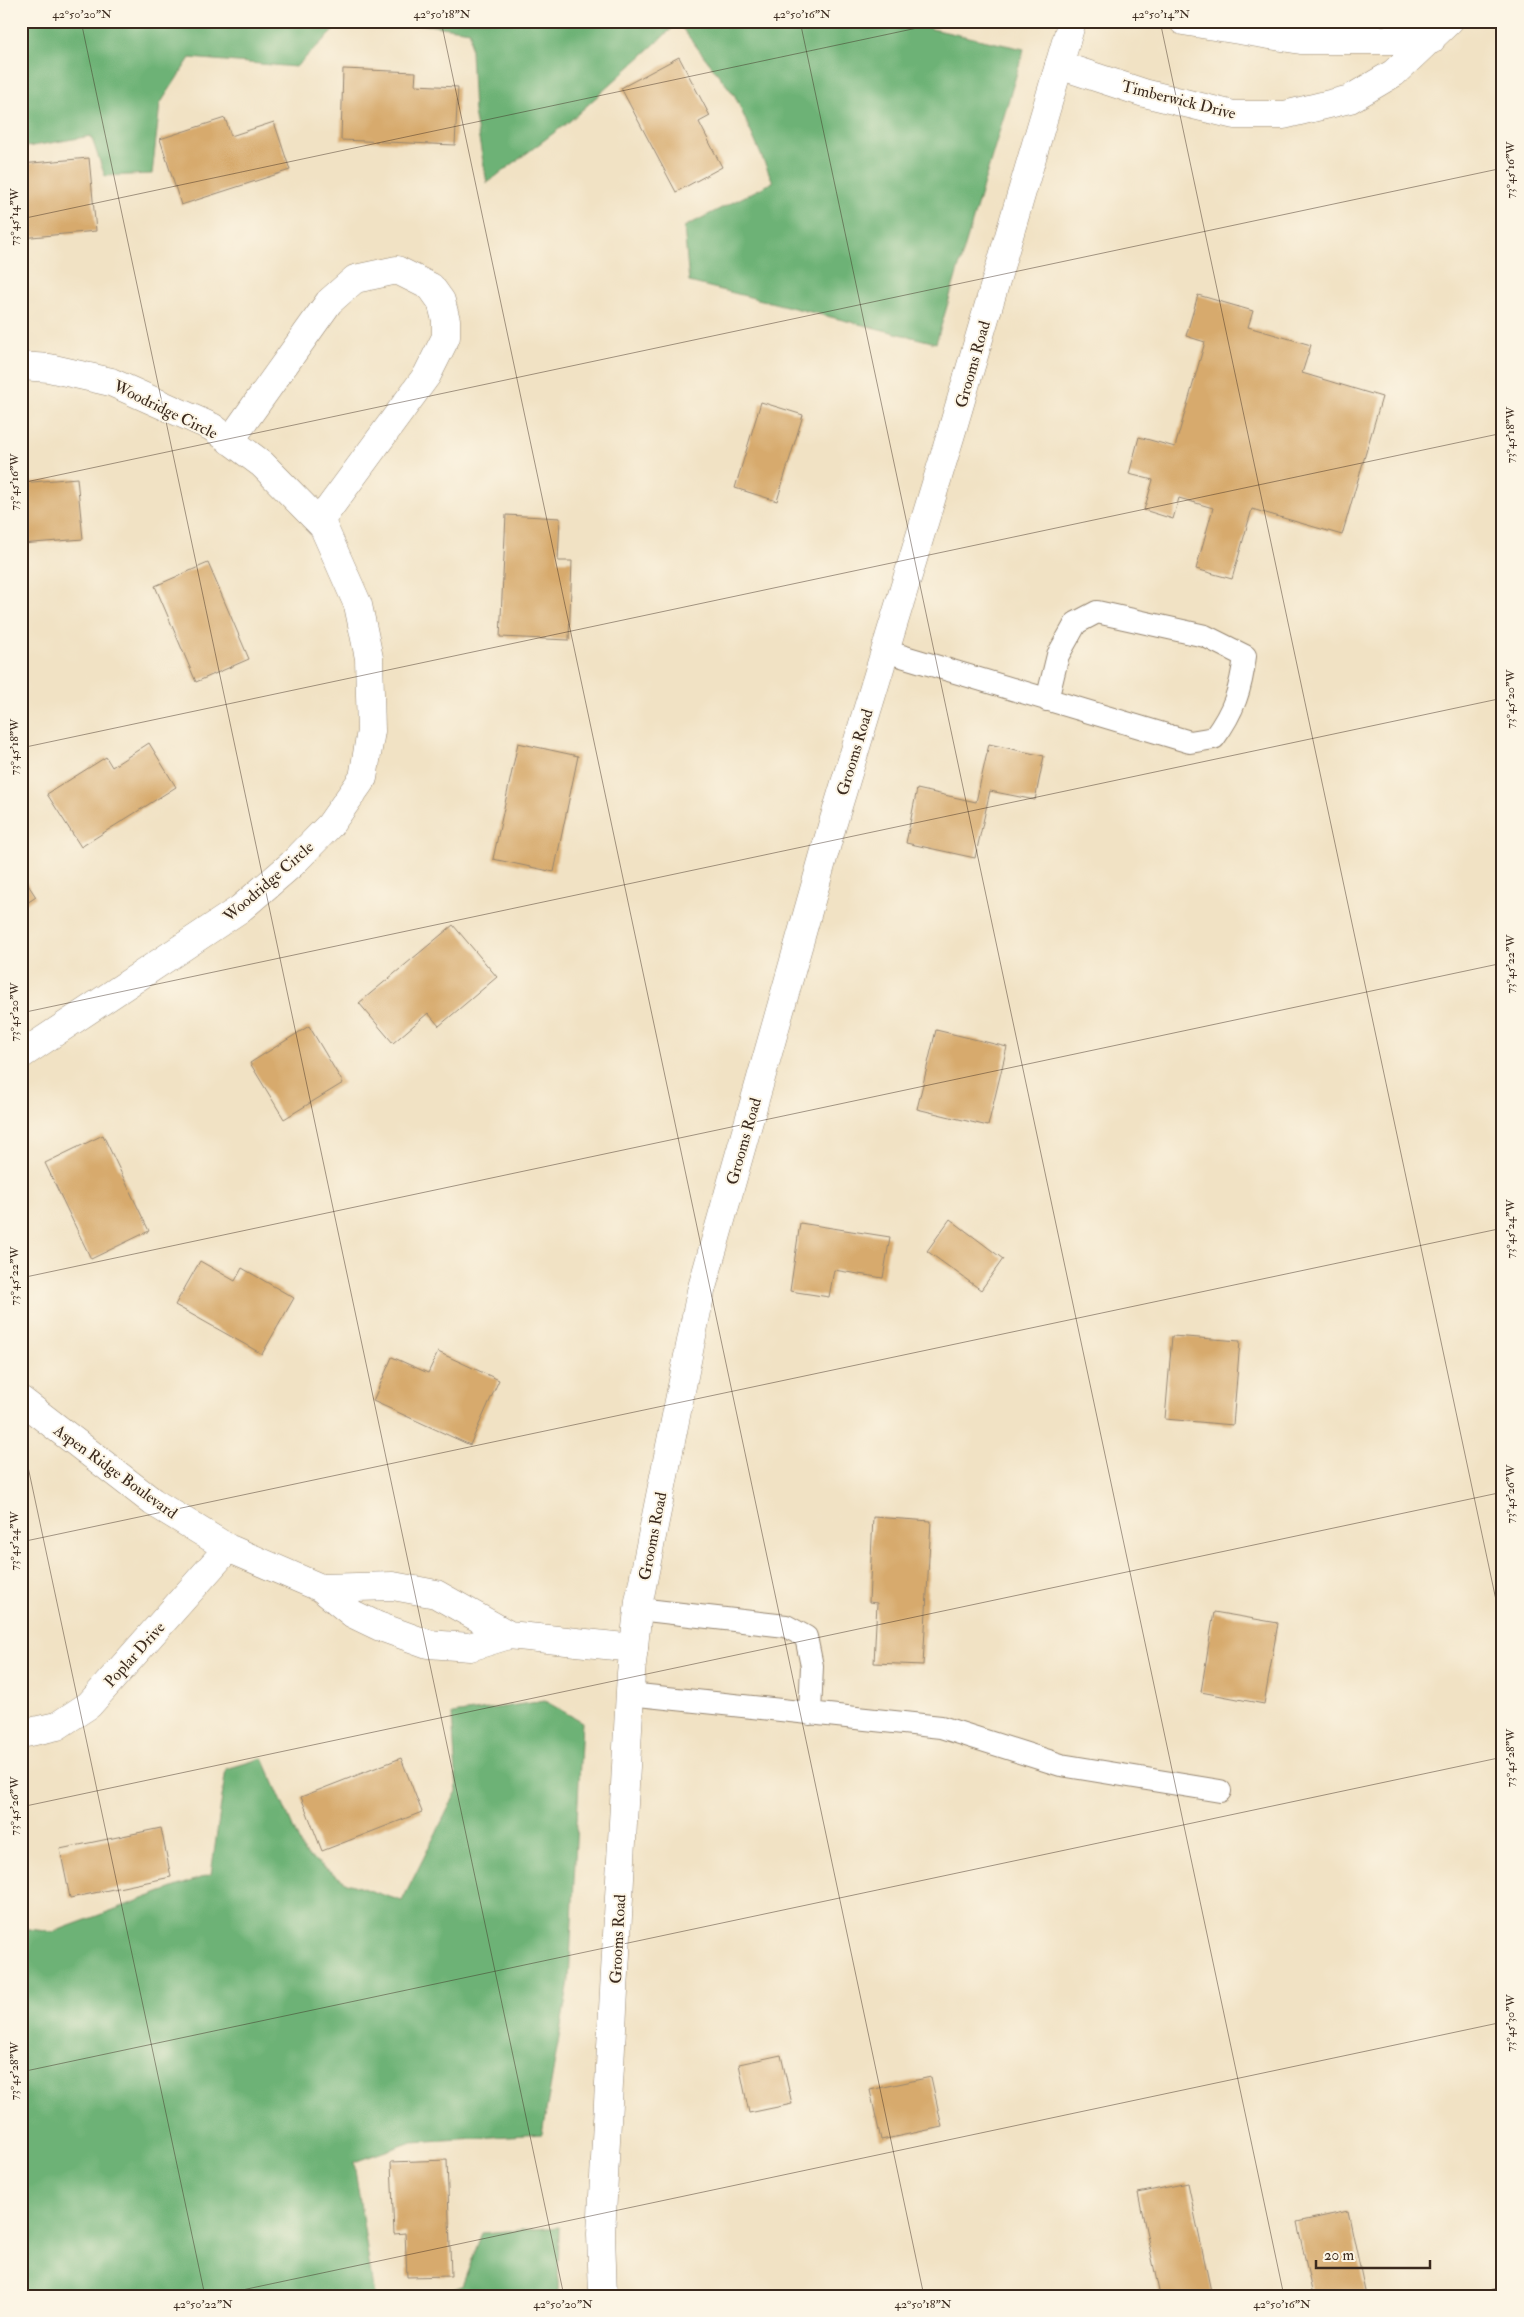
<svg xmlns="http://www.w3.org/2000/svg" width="1524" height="2317" viewBox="0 0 1524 2317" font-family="'IM FELL Double Pica',serif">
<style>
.forest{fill:#6db276;stroke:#546e4a}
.building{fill:#d7aa6d}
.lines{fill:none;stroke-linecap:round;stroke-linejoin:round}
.service-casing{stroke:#968671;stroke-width:24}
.minor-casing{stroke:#968671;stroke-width:29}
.tertiary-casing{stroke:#968671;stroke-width:29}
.service{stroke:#fff;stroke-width:22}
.minor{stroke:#fff;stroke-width:28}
.tertiary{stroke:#fff;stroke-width:28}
.ticks{fill:none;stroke:#3b2a1e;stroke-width:1;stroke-opacity:0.45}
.labels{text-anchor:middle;stroke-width:4;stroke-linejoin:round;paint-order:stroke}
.street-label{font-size:16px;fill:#3b2a1e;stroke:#fcf5e5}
.neatline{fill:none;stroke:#3b2a1e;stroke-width:2}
.ticks-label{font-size:12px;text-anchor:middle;fill:#3b2a1e}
</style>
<rect width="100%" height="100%" fill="#fcf5e5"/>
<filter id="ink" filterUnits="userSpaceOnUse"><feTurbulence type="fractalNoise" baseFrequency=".02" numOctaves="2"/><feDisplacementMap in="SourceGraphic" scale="10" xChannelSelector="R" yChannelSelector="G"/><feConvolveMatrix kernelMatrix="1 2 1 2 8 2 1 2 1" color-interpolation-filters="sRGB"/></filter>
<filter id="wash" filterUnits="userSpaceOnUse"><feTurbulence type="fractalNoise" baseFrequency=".0096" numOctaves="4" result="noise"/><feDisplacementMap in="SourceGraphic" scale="20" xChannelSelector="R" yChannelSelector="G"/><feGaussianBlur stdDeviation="1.12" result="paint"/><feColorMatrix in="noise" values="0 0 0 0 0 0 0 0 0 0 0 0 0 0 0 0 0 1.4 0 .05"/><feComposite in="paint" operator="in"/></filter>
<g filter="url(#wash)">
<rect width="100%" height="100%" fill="#f1e2c4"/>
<path class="forest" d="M21 21H343L296 67 190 58 160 104 152 174 105 176 91 136 21 148Z
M398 21H920L932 29 1024 49 936 343 689 282 684 227 773 182 735 96 678 23 571 120 487 183 474 112 470 31Z
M545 1701 582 1722 569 1981 542 2134 412 2142 354 2162 374 2296H21V1928L53 1932 211 1874 226 1769 263 1758 304 1853 347 1883 402 1901 457 1791 452 1714Z
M559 2227 558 2296H435L462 2286 482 2233Z"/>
<g id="blocks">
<path class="building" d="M679 57 710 116 699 122 722 167 676 192 621 88Z
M343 69 416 72 415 85 458 87 455 145 341 140Z
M225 118 231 136 274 122 290 170 181 205 160 139Z
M89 158 96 231 21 238V164Z
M1198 295 1253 311 1248 327 1311 345 1302 373 1382 397 1342 535 1252 509 1232 579 1196 569 1213 508 1179 498 1173 519 1144 510 1153 480 1129 474 1139 437 1175 447 1205 342 1186 336Z
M761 402 803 415 777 501 735 488Z
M77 478 83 539 21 544V483Z
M506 515 560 518 558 561H572L569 640 500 637Z
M208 563 249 659 196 682 155 586Z
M149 743 176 787 81 847 47 794 106 757 112 767Z
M518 743 578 756 554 872 493 859Z
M989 744 1044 756 1035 800 990 791 975 858 906 843 917 789 976 802Z
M21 874 36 897 21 907Z
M453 925 497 977 439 1026 428 1013 393 1043 359 1003Z
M309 1026 343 1083 284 1119 250 1063Z
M936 1030 1007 1047 988 1126 917 1109Z
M103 1135 149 1231 91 1259 45 1163Z
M950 1219 1003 1259 981 1290 927 1251Z
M800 1223 890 1237 883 1278 834 1270 829 1297 790 1291Z
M200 1261 235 1281 242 1268 294 1298 262 1354 175 1305Z
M1172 1336 1240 1341 1233 1425 1165 1419Z
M438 1352 499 1380 470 1445 373 1401 392 1357 428 1373Z
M873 1517 931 1521 923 1665 874 1663 877 1603 869 1602Z
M1214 1612 1278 1623 1264 1704 1201 1692Z
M401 1758 422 1812 322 1851 301 1797Z
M161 1828 171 1877 70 1898 60 1849Z
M781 2055 792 2104 749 2113 739 2064Z
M931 2077 942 2127 881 2140 870 2090Z
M447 2160 451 2276 407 2277 405 2233 394 2234 391 2162Z
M1188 2183 1212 2296H1160L1138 2193Z
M1348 2211 1366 2296H1313L1297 2222Z"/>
</g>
</g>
<g filter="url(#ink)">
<use href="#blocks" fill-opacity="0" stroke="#968671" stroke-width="1"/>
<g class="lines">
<g class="service-casing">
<path id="service" d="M885 651 1190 742 1214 738C1234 711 1241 689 1245 656L1205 636 1097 612 1076 623 1058 655 1047 700
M638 1609 786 1626 806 1637 812 1666 810 1714
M629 1694 941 1727 1061 1765 1220 1791"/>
</g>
<g class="minor-casing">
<path id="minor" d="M1183 21 1301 40H1431
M1059 65 1144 93 1234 115H1284L1350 99 1394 73 1449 21
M21 366 49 368 111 382 212 427 262 464 319 522 323 526 358 605 369 658 371 731 363 778 330 825 292 864 240 909 21 1055
M230 441 329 302 355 279 397 270 431 287 441 301 446 320V337L427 375 319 522
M21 1400 153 1502 228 1548 321 1588 353 1614 378 1626 428 1644 470 1647 509 1635
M321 1588 393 1586 436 1594 509 1635 634 1648
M21 1734 57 1726 89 1705 228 1548"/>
</g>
<g class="tertiary-casing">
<path id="tertiary" d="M603 2296 601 2234 631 1673 639 1601 701 1291 832 826 951 434 1072 21"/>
</g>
<use href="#service" class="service"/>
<use href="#minor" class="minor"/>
<use href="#tertiary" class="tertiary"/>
</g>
</g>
<path class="ticks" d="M81 21 564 2296M441 21 924 2296M800 21 1284 2296M1160 21 1503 1633M21 219 950 21M21 483 1503 168M21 748 1503 433M21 1013 1503 698M21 1278 1503 963M21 1434 205 2296M21 1542 1503 1228M21 1807 1503 1492M21 2072 1503 1757M214 2296 1503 2022M1460 2296 1503 2287"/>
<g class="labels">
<g class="street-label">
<text transform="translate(1179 99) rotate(14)" y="6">Timberwick Drive</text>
<text transform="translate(972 364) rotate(-74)" y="6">Grooms Road</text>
<text transform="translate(166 409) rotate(26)" y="6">Woodridge Circle</text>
<text transform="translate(854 752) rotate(-73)" y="6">Grooms Road</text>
<text transform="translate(268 881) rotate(-41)" y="6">Woodridge Circle</text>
<text transform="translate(743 1141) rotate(-74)" y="6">Grooms Road</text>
<text transform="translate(116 1471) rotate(36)" y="6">Aspen Ridge Boulevard</text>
<text transform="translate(652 1536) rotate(-79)" y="6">Grooms Road</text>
<text transform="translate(134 1654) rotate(-48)" y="6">Poplar Drive</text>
<text transform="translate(617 1939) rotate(-87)" y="6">Grooms Road</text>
</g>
</g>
<rect width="1524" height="2317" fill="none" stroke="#fcf5e5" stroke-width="55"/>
<path d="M1316 2260v8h114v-8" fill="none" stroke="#3b2a1e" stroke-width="2.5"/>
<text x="1324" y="2260" font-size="15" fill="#3b2a1e" stroke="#fcf5e5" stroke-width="4" paint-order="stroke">20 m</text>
<rect x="28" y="28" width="1468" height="2262" class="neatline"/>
<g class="ticks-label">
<text x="82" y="18">42°50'20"N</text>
<text x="442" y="18">42°50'18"N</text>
<text x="802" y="18">42°50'16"N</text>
<text x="1161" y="18">42°50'14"N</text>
<text transform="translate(1510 170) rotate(-90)" y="4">73°45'16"W</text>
<text transform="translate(14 217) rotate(-90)" y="4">73°45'14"W</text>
<text transform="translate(1510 435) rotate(-90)" y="4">73°45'18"W</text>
<text transform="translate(14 482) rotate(-90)" y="4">73°45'16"W</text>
<text transform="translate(1510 699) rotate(-90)" y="4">73°45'20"W</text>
<text transform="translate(14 747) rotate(-90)" y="4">73°45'18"W</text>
<text transform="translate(1510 964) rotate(-90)" y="4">73°45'22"W</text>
<text transform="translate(14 1012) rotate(-90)" y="4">73°45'20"W</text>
<text transform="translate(1510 1229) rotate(-90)" y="4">73°45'24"W</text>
<text transform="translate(14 1276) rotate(-90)" y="4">73°45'22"W</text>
<text transform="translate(1510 1494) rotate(-90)" y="4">73°45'26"W</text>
<text transform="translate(14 1541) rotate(-90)" y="4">73°45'24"W</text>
<text transform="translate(1510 1758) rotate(-90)" y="4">73°45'28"W</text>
<text transform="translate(14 1806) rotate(-90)" y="4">73°45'26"W</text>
<text transform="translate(1510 2023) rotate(-90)" y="4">73°45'30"W</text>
<text transform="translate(14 2071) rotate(-90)" y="4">73°45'28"W</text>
<text x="203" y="2308">42°50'22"N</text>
<text x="563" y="2308">42°50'20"N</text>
<text x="923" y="2308">42°50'18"N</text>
<text x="1282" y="2308">42°50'16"N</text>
</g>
</svg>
